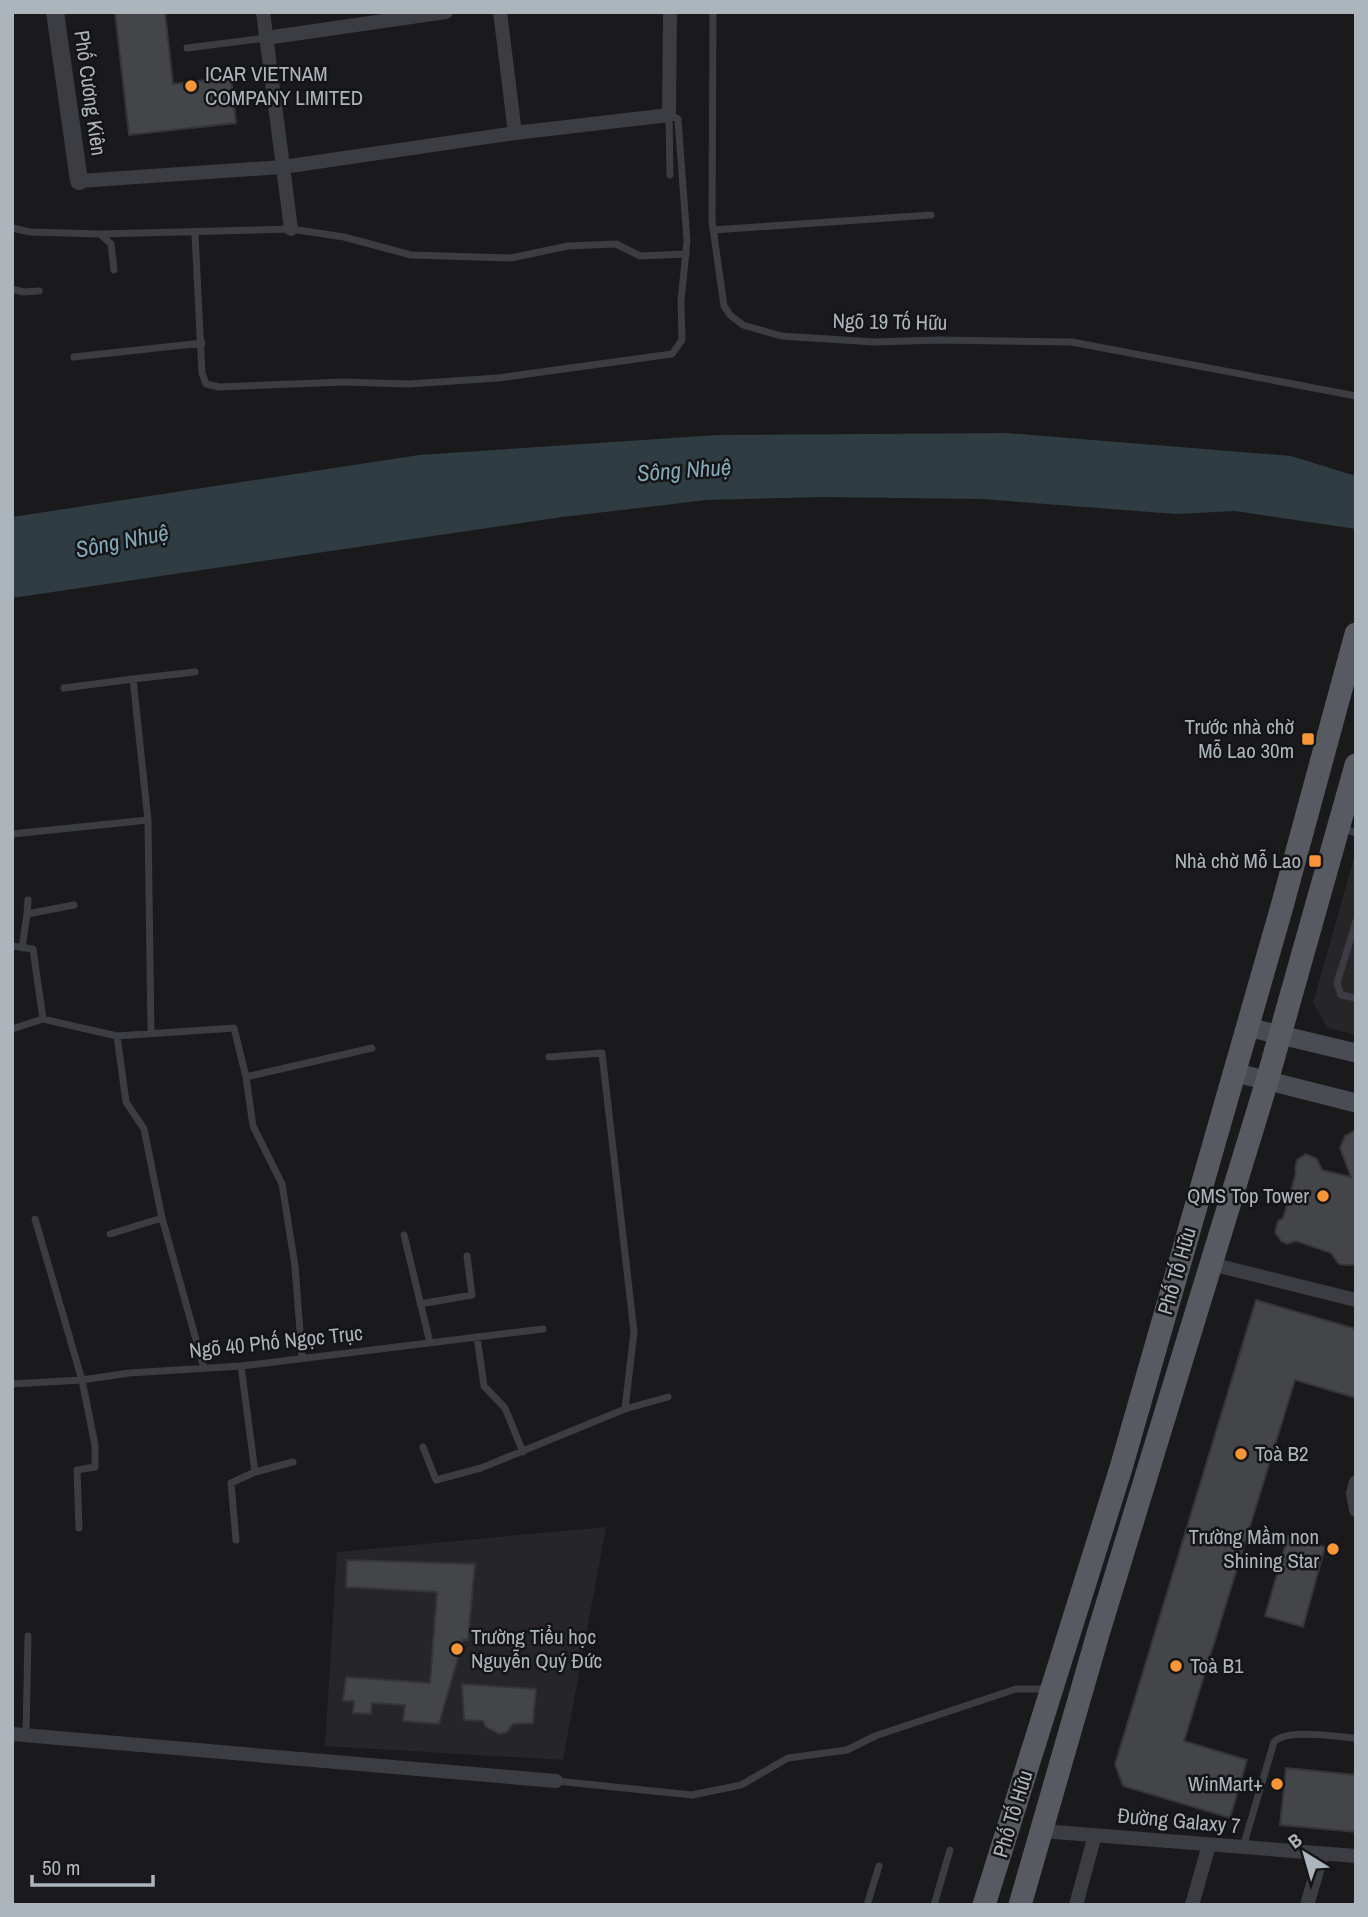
<svg xmlns="http://www.w3.org/2000/svg" width="1368" height="1917" viewBox="0 0 1368 1917" font-family="'Archivo Narrow',sans-serif">
<style>
.built{fill:#262629}
.water{fill:#2f3c41}
.building{fill:#444549;stroke:#343538;stroke-width:2}
.lines{fill:none;stroke-linecap:round;stroke-linejoin:round}
.service{stroke:#3b3d42;stroke-width:7}
.minor{stroke:#3b3d42;stroke-width:14}
.tertiary{stroke:#3b3d42;stroke-width:18}
.secondary{stroke:#494c52;stroke-width:19}
.primary{stroke:#575b61;stroke-width:23}
.poi-dot{fill:#f79537;stroke:#151517;stroke-width:2.5}
.labels{text-anchor:middle;stroke-width:5;stroke-linejoin:round;paint-order:stroke}
.poi-label{font-size:21px;fill:#acb4bc;stroke:#151517;text-anchor:end}
.street-label{font-size:21px;fill:#acb4bc;stroke:#151517}
.water-label{font-size:23px;font-style:italic;fill:#83a8b7;stroke:#151517}
</style>
<rect width="100%" height="100%" fill="#1a1a1c"/>
<path class="built" d="M1356 851V1035L1328 1028 1313 1003Z
M606 1527 563 1760 325 1746 337 1552Z"/>
<path class="water" d="M1007 433 1291 456 1356 476V529L1235 511 1176 514 981 499 823 497 707 500 562 517 12 598V517L419 455 717 435Z"/>
<path class="building" d="M115 12H165L173 84 231 77 236 123 129 135Z
M1356 1130V1265H1345L1339 1264 1331 1253 1296 1241 1287 1244 1281 1241 1275 1232 1278 1221 1283 1218 1296 1173 1295 1169 1297 1160 1306 1154 1317 1159 1322 1170 1351 1177 1340 1148 1345 1136Z
M1256 1300 1356 1329V1398L1295 1380 1184 1741 1247 1760 1230 1818 1123 1786 1115 1764Z
M1288 1536 1325 1547 1303 1627 1265 1616Z
M347 1560 475 1564 468 1640H463L439 1724 403 1721 405 1705 372 1703 371 1714 353 1713 354 1701H343L346 1677 430 1683 437 1592 346 1587Z
M462 1684 536 1689 533 1723 513 1724 507 1732 499 1734 486 1727 483 1721 464 1720Z
M1286 1768 1356 1775V1832L1280 1825Z"/>
<g class="lines">
<path class="service" d="M713 12 712 221 724 306 730 315 743 325 781 336 874 342 940 340 1072 342 1356 396
M187 48 266 38
M669 115 670 175
M12 228 30 232 100 234 111 244 114 270
M713 230 931 215
M100 234 291 229 344 237 411 255 511 258 568 246 616 244 640 256 686 254
M195 234 202 373 206 384 219 387 344 382 409 384 498 378 672 354 682 340 681 301 687 241 678 119 670 115
M12 289 23 292 39 291
M74 357 202 343
M64 688 133 679
M1342 828 1356 833
M12 834 148 820
M27 914 28 900
M1356 921 1337 983 1341 995 1356 998
M12 946 33 949 43 1019
M22 948 27 914 74 905
M12 1029 43 1019 117 1036 234 1028 246 1077 253 1126 282 1184 295 1266 302 1357
M151 1033 148 820 133 679 195 672
M117 1036 126 1102 144 1129 162 1218 204 1368
M246 1077 372 1048
M35 1219 82 1380 95 1445V1467L77 1470 79 1528
M110 1234 162 1218
M404 1235 430 1343
M420 1304 472 1295 467 1256
M477 1337 484 1386 505 1408 523 1452
M12 1384 82 1380 129 1373 241 1366 543 1329
M625 1409 668 1397
M423 1447 436 1480 481 1468 625 1409 634 1332 602 1053 549 1057
M255 1472 293 1462
M236 1540 231 1483 255 1472 241 1366
M26 1735 28 1636
M556 1781 692 1795 741 1785 788 1758 847 1750 875 1736 1016 1689H1049
M1243 1847 1274 1742C1287 1728 1337 1737 1356 1738
M867 1905 879 1866
M934 1905 950 1850"/>
<path class="minor" d="M263 12 291 229
M500 12 515 133
M266 38 446 12
M79 181 283 167 515 133 669 115 670 12
M1211 1264 1356 1300
M1356 1482 1353 1493 1356 1510
M12 1734 556 1781
M1042 1831 1356 1856
M1076 1905 1095 1835
M1192 1905 1209 1845
M1307 1905 1322 1854"/>
<path class="tertiary" d="M55 12 79 181"/>
<path class="secondary" d="M1247 1027 1356 1053
M1233 1072 1356 1103"/>
<path class="primary" d="M984 1905 1121 1468 1281 910 1356 634
M1020 1905 1098 1634 1267 1081 1356 765"/>
</g>
<g class="poi-dot">
<circle cx="191" cy="86" r="7"/>
<rect x="1301" y="732" width="14" height="14" rx="3.5"/>
<rect x="1308" y="854" width="14" height="14" rx="3.5"/>
<circle cx="1323" cy="1196" r="7"/>
<circle cx="1241" cy="1454" r="7"/>
<circle cx="1333" cy="1549" r="7"/>
<circle cx="457" cy="1649" r="7"/>
<circle cx="1176" cy="1666" r="7"/>
<circle cx="1277" cy="1784" r="7"/>
</g>
<g class="labels">
<g class="poi-label">
<text x="205" y="81" text-anchor="start">ICAR VIETNAM<tspan x="205" dy="24">COMPANY LIMITED</tspan></text>
<text x="1294" y="734">Trước nhà chờ<tspan x="1294" dy="24">Mỗ Lao 30m</tspan></text>
<text x="1301" y="868">Nhà chờ Mỗ Lao</text>
<text x="1309" y="1203">QMS Top Tower</text>
<text x="1255" y="1461" text-anchor="start">Toà B2</text>
<text x="1319" y="1544">Trường Mầm non<tspan x="1319" dy="24">Shining Star</tspan></text>
<text x="471" y="1644" text-anchor="start">Trường Tiểu học<tspan x="471" dy="24">Nguyễn Quý Đức</tspan></text>
<text x="1190" y="1673" text-anchor="start">Toà B1</text>
<text x="1263" y="1791">WinMart+</text>
</g>
<g class="street-label">
<text transform="translate(90 93) rotate(82)" y="7">Phố Cương Kiên</text>
<text transform="translate(890 322) rotate(1)" y="7">Ngõ 19 Tố Hữu</text>
<text transform="translate(1177 1271) rotate(-74)" y="7">Phố Tố Hữu</text>
<text transform="translate(276 1342) rotate(-6)" y="7">Ngõ 40 Phố Ngọc Trục</text>
<text transform="translate(1013 1814) rotate(-73)" y="7">Phố Tố Hữu</text>
<text transform="translate(1179 1821) rotate(5)" y="7">Đường Galaxy 7</text>
</g>
<g class="water-label">
<text transform="translate(684 470) rotate(-4)" y="8">Sông Nhuệ</text>
<text transform="translate(122 541) rotate(-11)" y="8">Sông Nhuệ</text>
</g>
</g>
<rect width="1368" height="1917" fill="none" stroke="#acb4bc" stroke-width="28"/>
<g transform="translate(1305 1854) rotate(323)" stroke="#151517" stroke-width="5" paint-order="stroke">
<path d="M0-5L12 26L0 18L-12 26Z" fill="#acb4bc"/>
<text y="-10" font-size="19" font-weight="bold" text-anchor="middle" fill="#acb4bc">B</text>
</g>
<path d="M32 1875v10h121v-10" fill="none" stroke="#acb4bc" stroke-width="3.5"/>
<text x="42" y="1875" font-size="21" fill="#acb4bc" stroke="#151517" stroke-width="5" paint-order="stroke">50 m</text>
</svg>
